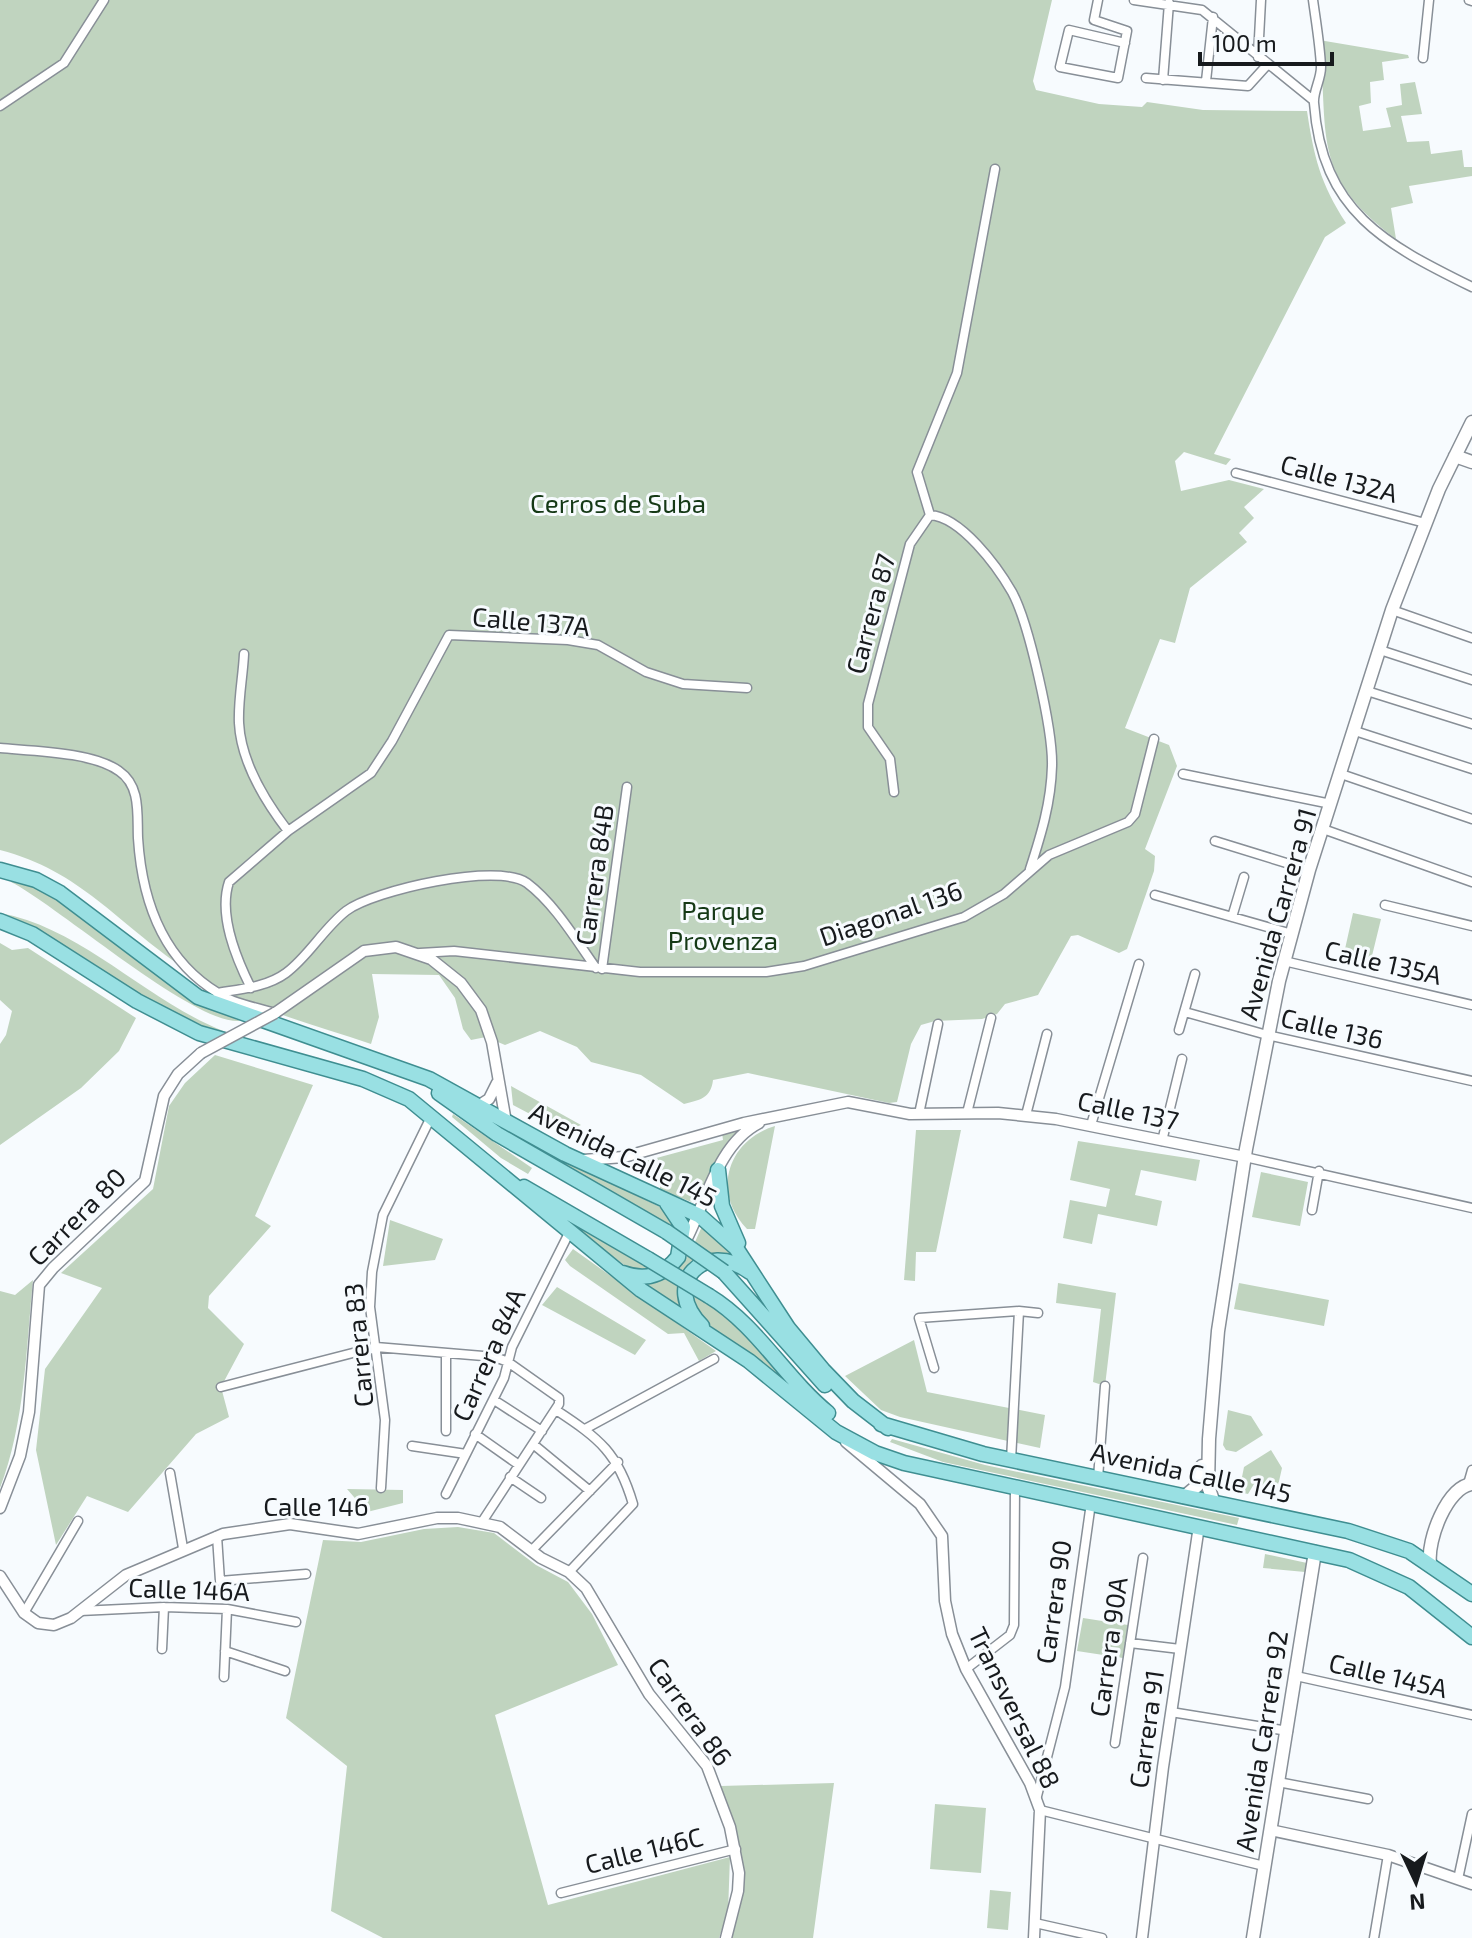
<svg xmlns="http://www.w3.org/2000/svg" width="1472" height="1938" viewBox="0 0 1472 1938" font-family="'Exo 2',sans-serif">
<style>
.green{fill:#c0d4bf}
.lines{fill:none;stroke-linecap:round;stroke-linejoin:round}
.minor-casing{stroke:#888f97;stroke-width:11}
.tertiary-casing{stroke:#888f97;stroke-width:13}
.secondary-casing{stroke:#888f97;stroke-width:15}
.primary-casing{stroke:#3f8e91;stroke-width:17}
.minor{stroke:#fff;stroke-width:8}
.tertiary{stroke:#fff;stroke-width:10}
.secondary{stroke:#fff;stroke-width:12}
.primary{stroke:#99e0e3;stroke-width:14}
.tertiary-bridge-casing{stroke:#888f97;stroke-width:13;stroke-linecap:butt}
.primary-bridge-casing{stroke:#3f8e91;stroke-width:17;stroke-linecap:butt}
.tertiary-bridge{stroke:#fff;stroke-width:10}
.primary-bridge{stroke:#99e0e3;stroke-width:14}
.labels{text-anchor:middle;stroke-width:6;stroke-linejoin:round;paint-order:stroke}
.street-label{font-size:26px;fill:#171a1d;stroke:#f7fbfe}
.park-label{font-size:26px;fill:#153916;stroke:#f7fbfe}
</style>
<rect width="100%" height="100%" fill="#f7fbfe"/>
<path class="green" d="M0 0H1052L1033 81 1036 90 1099 104 1142 107 1147 102 1203 110 1307 111C1314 157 1320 183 1346 223L1325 237 1214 454 1231 459 1226 465 1184 452 1175 461 1181 491 1229 480 1264 489 1244 507 1254 518 1239 533 1247 542 1190 588 1175 643 1160 639 1125 728 1169 745 1177 766 1145 849 1155 856 1154 871 1127 949 1119 953 1078 935 1071 936 1038 995 1005 1004 997 1014 982 1019 935 1021 921 1025 911 1044 897 1102 889 1103 748 1073 713 1080C711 1098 700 1100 684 1104L641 1075 591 1062 577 1047 540 1031 505 1045 486 1037 471 1040 463 1029 455 998 439 975 372 974 379 1017 371 1044C309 1023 237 1005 184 968 117 923 81 871 0 850Z
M1319 40 1408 55 1409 58 1382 62 1384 80 1370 82 1371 103 1359 106 1363 131 1391 127 1386 108 1402 105 1400 84 1415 82 1422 114 1401 116 1407 142 1429 141 1431 154 1462 150 1464 167H1472V176L1409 186 1413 203 1391 208 1396 239C1308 174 1330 133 1319 40Z
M12 878 63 900 183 994 240 1021C194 1025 61 908 11 882Z
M0 913C85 929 145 1001 226 1032L219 1035C195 1023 169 1013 147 999 100 970 54 931 0 917Z
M1353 913 1381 919 1370 964 1343 958Z
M0 943 12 950 28 948 136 1018 119 1051 81 1088 0 1145V1044L6 1035 12 1011 0 1000Z
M215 1055 313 1085 255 1216 271 1226 209 1296 208 1308 244 1344 221 1387 229 1417 196 1434 128 1512 87 1496 56 1545 36 1450 45 1369 102 1288 61 1273 153 1189 169 1106 185 1083Z
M511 1086 581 1125 564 1132 513 1105Z
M453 1114 532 1168 528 1174 501 1158 452 1117Z
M741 1126 722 1154 697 1204 660 1190V1173L638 1163 723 1140 722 1133Z
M775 1126 755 1229H747C711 1192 728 1140 775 1126Z
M499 1130 658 1206 669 1213 680 1234Z
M916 1130H961L936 1252H916L915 1281 904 1280Z
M1078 1141 1200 1160 1196 1181 1141 1170 1135 1195 1162 1201 1157 1226 1098 1214 1092 1244 1063 1238 1070 1200 1106 1207 1110 1189 1070 1180Z
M1261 1172 1308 1182 1300 1226 1252 1217Z
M542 1204 656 1270H631Z
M390 1220 443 1239 435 1260 383 1266Z
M703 1224 736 1254C699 1252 670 1271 680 1311L637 1281 677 1271 691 1251Z
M573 1249 716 1351 699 1361 684 1333 668 1334 570 1266 565 1260Z
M33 1280C26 1349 25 1423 0 1488V1291L15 1295Z
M1058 1283 1116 1293 1105 1386 1093 1382 1101 1309 1056 1303Z
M1239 1283 1329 1300 1324 1326 1234 1309Z
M557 1287 646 1340 635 1355 542 1305Z
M689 1291 741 1328 791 1384 789 1387 703 1320 695 1311Z
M914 1340 927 1392 1045 1415 1040 1448 900 1417 881 1410 845 1376Z
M1228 1410 1251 1416 1263 1435 1236 1452 1226 1450 1223 1445Z
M892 1439 985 1465 1239 1518 1237 1525 943 1462 890 1442Z
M1271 1450 1282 1468 1275 1499 1270 1498 1272 1487 1269 1486 1267 1491 1254 1484 1248 1494 1239 1492 1244 1467Z
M347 1489 403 1490V1503L367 1512Z
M458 1527 494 1533 536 1565 568 1582 592 1614 618 1665 495 1715 548 1905 730 1857 728 1912 719 1938H383L331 1911 347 1766 286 1718 323 1540 361 1542 424 1529Z
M1265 1554 1307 1563 1305 1572 1263 1568Z
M1083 1618 1128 1625 1123 1658 1077 1651Z
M834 1783 813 1938H731L745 1878 721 1786Z
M935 1804 986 1808 981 1873 930 1869Z
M990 1890 1011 1892 1008 1930 987 1928Z"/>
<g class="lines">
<g class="minor-casing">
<path id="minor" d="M1098 0 1094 20 1127 31 1118 78 1060 67 1069 30 1125 43
M1134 0 1202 10 1313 100
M1313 0C1316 22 1320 45 1321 67 1321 80 1313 91 1314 103 1322 212 1385 244 1472 287
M1469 0 1472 1
M1258 57 1261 0
M1423 58 1429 0
M1146 78 1248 86 1268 64
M1163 80 1169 3
M1206 81 1213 17
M0 106 64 63 104 0
M1236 473 1425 523
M930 515C961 517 997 566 1012 592 1029 623 1053 731 1052 766 1051 803 1041 835 1030 869
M930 515 917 472 957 373 995 169
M1392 610 1472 638
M1380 650 1472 680
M244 654C243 676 238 700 239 723 241 763 265 801 288 831
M1367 691 1472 724
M1355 731 1472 769
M0 748C32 751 93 752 119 771 141 786 137 814 138 838 142 901 162 959 218 993 234 1004 256 1007 275 1013
M1183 774 1331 804
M1341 774 1472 819
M894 792 890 759 868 727V704L910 544 930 515
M1323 829 1472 882
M1215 841 1309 870
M1155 895 1292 934
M1385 905 1472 926
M1232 917 1244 877
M420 953 454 951 640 972H766L804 966 964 917 1004 894 1049 855 1128 822 1135 814 1154 739
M1284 961 1472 1005
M602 969 627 787
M251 988C236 958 218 915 229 882L288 831 371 773 392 741 449 635 568 640 598 645 646 672 683 684 747 688
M217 993C241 989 267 987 286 973 309 956 323 929 346 911 374 890 498 862 527 883 555 904 576 940 596 968
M1185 1012 1267 1035 1472 1081
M1179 1030 1195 974
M967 1113 991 1018
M919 1114 938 1024
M1026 1115 1047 1034
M1091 1125 1139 964
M1162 1141 1182 1059
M1245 1157 1472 1208
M1312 1210 1319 1171
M934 1368 919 1318 1019 1311 1038 1313
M221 1387 376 1347 495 1357 508 1362 559 1398V1404L482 1522
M494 1400 542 1431
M556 1410C600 1439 618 1453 633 1504L569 1572
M585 1429 714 1359
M446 1431V1353
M475 1434 519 1465
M533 1444 590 1491
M412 1446 466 1454
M1011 1460 1019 1311
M170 1473 183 1548
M510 1477 541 1498
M1098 1478 1105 1386
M1468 1484 1472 1470
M381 1488 385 1420 370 1307 372 1272 383 1215 432 1115
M446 1494 504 1378 512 1347 569 1233
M217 1536 220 1581 306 1574
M531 1551 618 1462
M80 1611 164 1607 227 1609 296 1622
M24 1613 78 1521
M1130 1643 1180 1649
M162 1649 164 1607
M225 1651 285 1671
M966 1669 1010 1635 1014 1625 1015 1487
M1296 1676 1472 1715
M224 1677 227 1609
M1171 1712 1288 1731
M1115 1743 1143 1558
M1278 1782 1368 1799
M1036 1800 1065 1687 1091 1503
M1040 1810 1264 1866
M1458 1879 1472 1814
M561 1893 736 1849
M1035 1923 1102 1938
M1374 1938 1388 1855"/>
</g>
<g class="tertiary-casing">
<path id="tertiary" d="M275 1013 364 951 396 947 431 959 461 983 481 1010 492 1042 506 1122
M478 1106 489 1099 497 1083
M583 1160 624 1157 744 1123 848 1102 910 1114 998 1113 1056 1119 1245 1157
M683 1246C705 1207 716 1145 759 1123
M846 1442 920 1504 942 1536 945 1601 952 1634 966 1669 1030 1783 1040 1810 1034 1938
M0 1508 20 1456 29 1412 39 1285 53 1268 145 1181 164 1096 178 1074 201 1053
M0 1576 24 1613 38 1623 54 1625 71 1618 126 1575 223 1534 290 1524 358 1534 437 1518H458L500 1527 541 1558 569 1572 586 1588 649 1694 707 1766 730 1827 739 1873 738 1891 726 1938
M1270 1830 1388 1855 1472 1884
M1142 1938 1163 1767 1199 1526"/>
</g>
<g class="secondary-casing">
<path id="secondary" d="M1455 456 1472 462
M1184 1497 1197 1486 1202 1466
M1214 1503 1208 1486 1209 1439 1218 1331 1246 1149 1279 981 1309 870 1392 610 1439 489 1472 422
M1430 1563C1427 1540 1447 1487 1472 1484
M1253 1938 1315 1552"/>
</g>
<g class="primary-casing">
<path id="primary" d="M0 870 36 880 60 893 198 997 429 1079 565 1154 700 1216 736 1248 788 1328 823 1370 853 1401 888 1428
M0 921 32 934 137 1001 199 1033 363 1079 409 1099 641 1290 749 1361 836 1432 875 1453 904 1463 1349 1560 1409 1587 1472 1637
M439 1093 497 1134 667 1232
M718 1170 722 1206 738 1243
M524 1187 648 1259
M724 1272 825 1385
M623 1273C645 1281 663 1276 678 1257L683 1227 667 1203
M709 1296C757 1325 785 1378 828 1413
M702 1326C660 1284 704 1239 750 1272
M881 1424 983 1454 1348 1531 1409 1551 1472 1594"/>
</g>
<use href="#minor" class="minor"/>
<use href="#tertiary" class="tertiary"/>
<use href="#secondary" class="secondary"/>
<use href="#primary" class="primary"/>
<g class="tertiary-bridge-casing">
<path id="tertiary-bridge" d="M201 1053 275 1013"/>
</g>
<g class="primary-bridge-casing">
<path id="primary-bridge" d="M667 1232 724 1272
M648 1259 709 1296"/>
</g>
<use href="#tertiary-bridge" class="tertiary-bridge"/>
<use href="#primary-bridge" class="primary-bridge"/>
</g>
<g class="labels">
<g class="street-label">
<text transform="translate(1339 479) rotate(15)" y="9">Calle 132A</text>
<text transform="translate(871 614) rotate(-75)" y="9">Carrera 87</text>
<text transform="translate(531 622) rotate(5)" y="9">Calle 137A</text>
<text transform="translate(595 875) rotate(-82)" y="9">Carrera 84B</text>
<text transform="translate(891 914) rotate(-19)" y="9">Diagonal 136</text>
<text transform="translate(1278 914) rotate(-74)" y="9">Avenida Carrera 91</text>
<text transform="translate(1383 963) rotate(13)" y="9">Calle 135A</text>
<text transform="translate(1332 1029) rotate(13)" y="9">Calle 136</text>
<text transform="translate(1128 1111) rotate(12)" y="9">Calle 137</text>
<text transform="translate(623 1155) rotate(26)" y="9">Avenida Calle 145</text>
<text transform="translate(77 1217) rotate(-45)" y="9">Carrera 80</text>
<text transform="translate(359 1345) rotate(-95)" y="9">Carrera 83</text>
<text transform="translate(489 1355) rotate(-66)" y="9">Carrera 84A</text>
<text transform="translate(1191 1473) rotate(12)" y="9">Avenida Calle 145</text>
<text x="316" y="1516">Calle 146</text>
<text transform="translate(189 1590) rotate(2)" y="9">Calle 146A</text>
<text transform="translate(1054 1602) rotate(-82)" y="9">Carrera 90</text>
<text transform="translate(1109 1647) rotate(-82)" y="9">Carrera 90A</text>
<text transform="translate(1388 1676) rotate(13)" y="9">Calle 145A</text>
<text transform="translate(1014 1708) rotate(64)" y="9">Transversal 88</text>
<text transform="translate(690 1712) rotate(55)" y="9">Carrera 86</text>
<text transform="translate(1147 1729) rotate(-82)" y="9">Carrera 91</text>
<text transform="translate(1262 1741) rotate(-81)" y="9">Avenida Carrera 92</text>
<text transform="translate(644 1851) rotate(-14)" y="9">Calle 146C</text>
</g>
<g class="park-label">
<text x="618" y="513">Cerros de Suba</text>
<text x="723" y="920">Parque<tspan x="723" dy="30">Provenza</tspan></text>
</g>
</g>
<g transform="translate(1416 1882) rotate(176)" stroke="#f7fbfe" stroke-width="6" paint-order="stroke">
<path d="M0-6L14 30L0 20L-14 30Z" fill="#171a1d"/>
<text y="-12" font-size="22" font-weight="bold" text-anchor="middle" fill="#171a1d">N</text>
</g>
<path d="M1200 52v12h132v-12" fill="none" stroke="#171a1d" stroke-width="4"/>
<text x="1212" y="52" font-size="24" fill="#171a1d" stroke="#f7fbfe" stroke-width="6" paint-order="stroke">100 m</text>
</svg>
